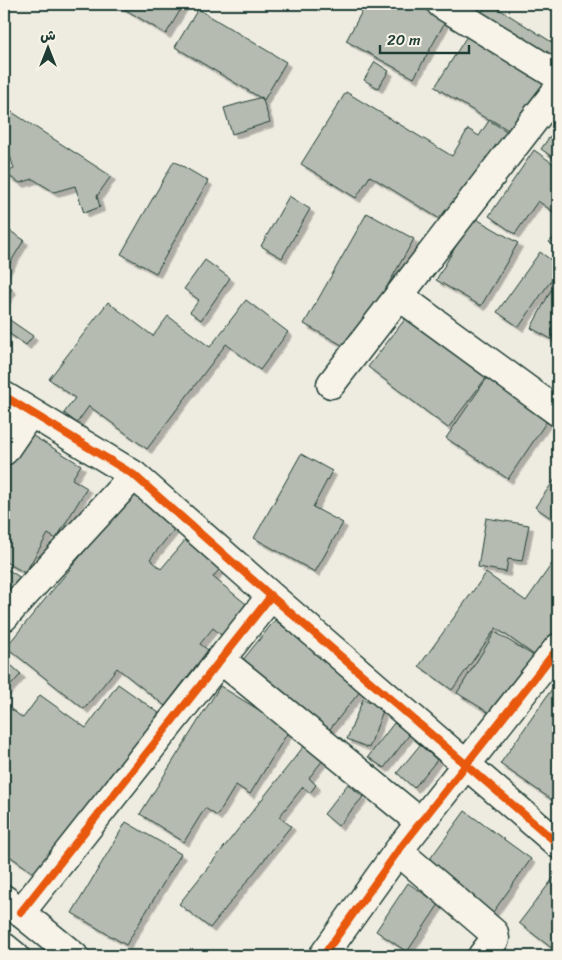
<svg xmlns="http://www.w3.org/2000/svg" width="562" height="960" viewBox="0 0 562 960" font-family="Sriracha,'Playpen Sans Arabic',sans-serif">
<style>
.building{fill:#b5bbb0;stroke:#1f3d34;filter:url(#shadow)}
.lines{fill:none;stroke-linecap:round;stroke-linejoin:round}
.minor-casing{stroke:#1f3d34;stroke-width:31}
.major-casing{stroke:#1f3d34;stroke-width:31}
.minor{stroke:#f7f3e8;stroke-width:28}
.major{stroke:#f7f3e8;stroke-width:28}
.cycleway-casing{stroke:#f7f3e8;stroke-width:11}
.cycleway{stroke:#e8590c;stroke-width:8}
</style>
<defs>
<filter id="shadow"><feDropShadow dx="4.5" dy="4.5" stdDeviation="0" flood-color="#0004"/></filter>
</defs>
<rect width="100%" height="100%" fill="#eeece1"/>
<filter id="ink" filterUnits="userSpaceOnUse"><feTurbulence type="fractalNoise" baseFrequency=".02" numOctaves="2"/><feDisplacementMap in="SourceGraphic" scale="10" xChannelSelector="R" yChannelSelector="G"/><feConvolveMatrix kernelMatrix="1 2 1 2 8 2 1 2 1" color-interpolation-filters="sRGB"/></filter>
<g filter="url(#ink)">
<path class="building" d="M116 4H184L166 34Z
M366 4H455L414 78 346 41Z
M487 4H491L558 46V69L516 137 435 87Z
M198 9 286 62 264 100 175 47Z
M375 62 389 71 378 88 364 80Z
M346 92 452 156 468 129 479 136 490 119 518 136 456 229 370 176 356 198 301 164Z
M262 97 270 122 232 134 224 108Z
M4 107 111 176 97 196 100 207 84 213 75 186 54 192 33 179 20 183 4 173 14 169 8 149 4 150Z
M558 125V161L541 149Z
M534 150 558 167V215L538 201 515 234 489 216Z
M174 161 208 181 156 273 121 254Z
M289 196 310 209 282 258 261 246Z
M367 213 414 239 351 350 304 324Z
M473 217 518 243 481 306 436 280Z
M4 227 24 240 4 273Z
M558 233V251L549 242Z
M540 252 558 265V270L519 327 497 312Z
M205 260 230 278 201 320 190 312 199 300 184 289Z
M4 283 12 289 4 302Z
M551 290 558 294V327L551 339 531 328Z
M423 296 485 344 469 365 486 378 448 428 368 367Z
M246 300 288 332 260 370 226 344 147 449 89 406 77 423 64 413 75 398 49 379 108 302 153 336 168 316 210 347Z
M4 316 33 336 26 345 4 330Z
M500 359 549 418 508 479 446 438Z
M25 431 81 465 72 479 87 488 56 539 48 534 25 573 4 561V465Z
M301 454 332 471 313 507 343 523 315 572 254 538Z
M558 475V523L535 507Z
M137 487 180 522 150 559 161 569 192 532 227 560 213 577 251 608 226 639 213 628 200 644 208 650 165 706 117 668 84 709 6 647Z
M486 518 529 525 522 561 508 559 506 572 478 567Z
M558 555V627L537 657 496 628 452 690 419 666 486 573 526 601Z
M4 567 21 578 4 603Z
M275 620 362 689 325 735 238 666Z
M495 632 534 656 496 717 457 693Z
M4 659 21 674 4 693Z
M558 680V804L500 764Z
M118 684 159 713 39 877 4 852V704L23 718 40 695 86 728Z
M220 686 290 729 250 794 236 785 217 816 205 808 184 842 140 814Z
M363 699 384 708 369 748 347 739Z
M394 723 410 734 384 768 368 757Z
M308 741 326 756 309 778 316 785 310 793 303 787 279 817 291 826 210 928 179 904Z
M420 745 437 760 414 788 397 773Z
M348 784 363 797 338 826 324 814Z
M465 811 531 859 491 915 424 867Z
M126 822 181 854 126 945 72 913Z
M558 872V953L519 923Z
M408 883 439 904 407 952 376 931Z"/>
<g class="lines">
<g class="minor-casing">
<path id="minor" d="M441 4 558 76
M399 296 558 412
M331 384 558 89
M4 396 134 475 271 596 558 844
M4 451 30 413
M4 617 134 475
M220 659 421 823
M398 851 494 933 495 939 482 956
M21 912 271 596
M323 956 398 851 558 648"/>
</g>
<g class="major-casing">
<path id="major" d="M4 899 74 956
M4 947 15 956"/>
</g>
<use href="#minor" class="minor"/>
<use href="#major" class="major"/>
<g class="cycleway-casing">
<path id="cycleway" d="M4 396 134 475 271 596 558 844
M21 912 271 596
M323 956 398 851 558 648"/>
</g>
<use href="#cycleway" class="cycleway"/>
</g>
</g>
<rect width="562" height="960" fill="none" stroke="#f7f3e8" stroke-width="20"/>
<rect x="10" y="10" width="542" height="940" fill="none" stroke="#1f3d34" stroke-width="2" filter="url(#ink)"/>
<g transform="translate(48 48)" stroke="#f7f3e8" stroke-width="4" paint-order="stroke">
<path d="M0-4L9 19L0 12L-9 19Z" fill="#1f3d34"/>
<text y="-8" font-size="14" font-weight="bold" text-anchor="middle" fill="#1f3d34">ش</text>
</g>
<path d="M380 45v8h89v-8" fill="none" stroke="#1f3d34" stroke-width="2.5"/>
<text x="387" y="45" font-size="15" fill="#1f3d34" stroke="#f7f3e8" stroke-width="4" paint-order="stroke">20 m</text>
</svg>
